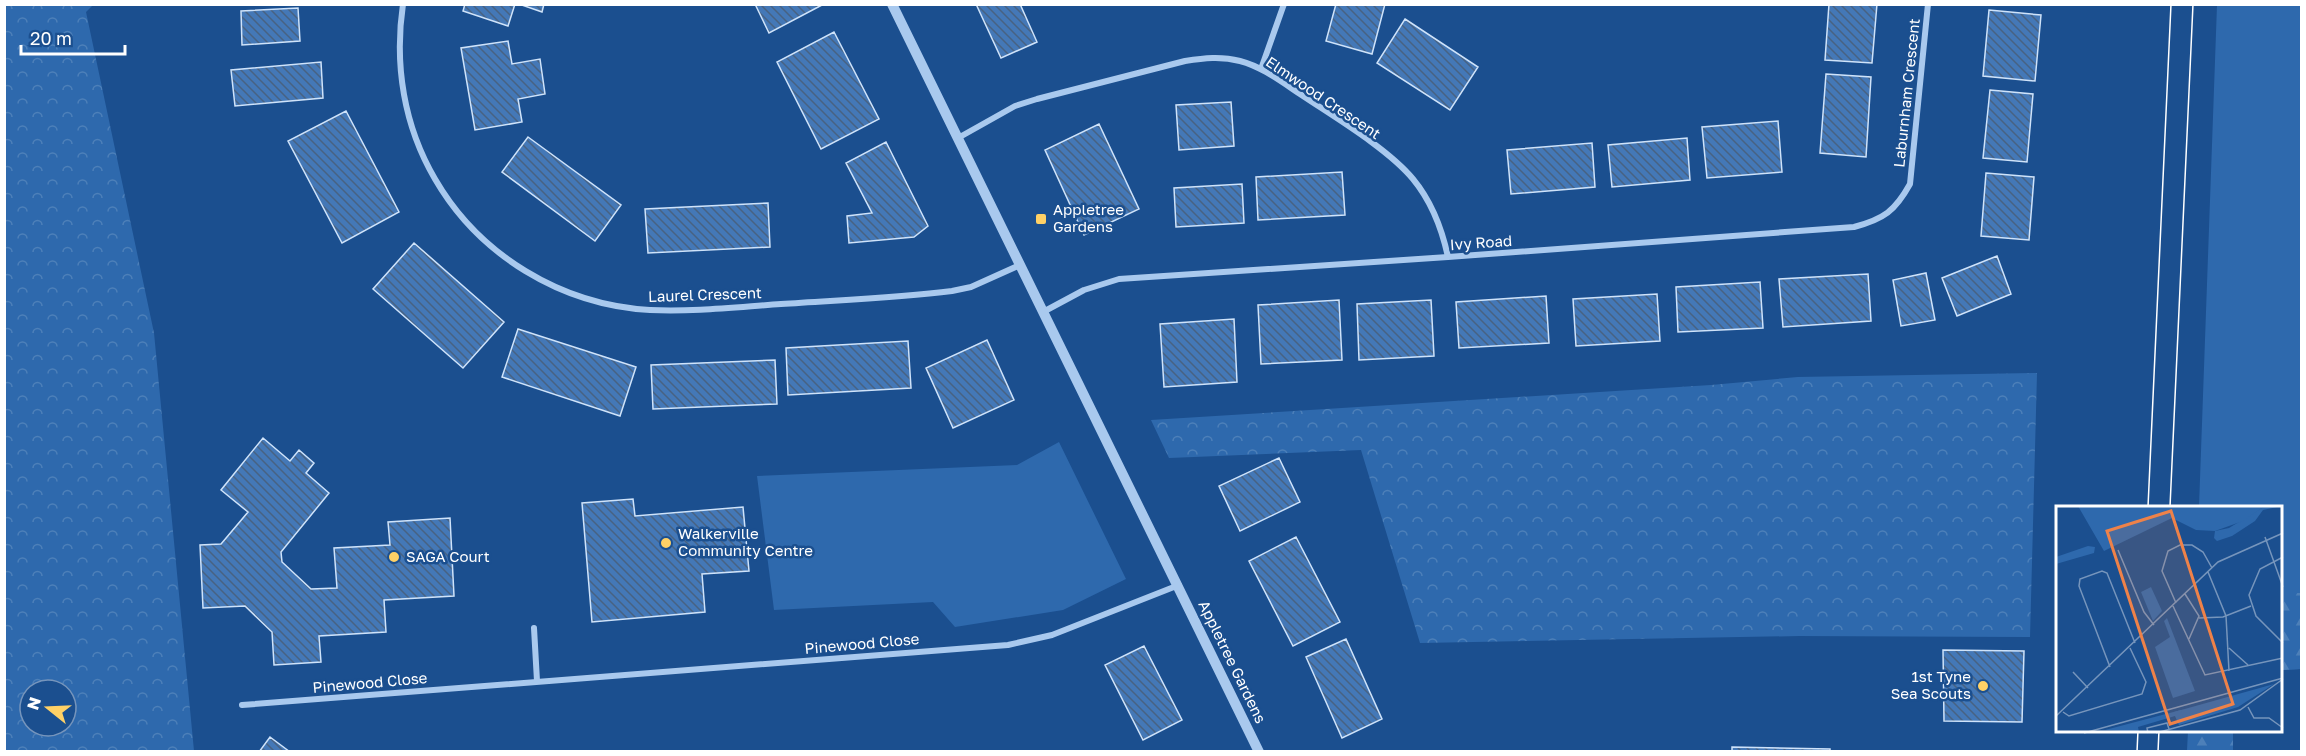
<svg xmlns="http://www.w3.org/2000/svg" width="2306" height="756" viewBox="0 0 2306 756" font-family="'Golos Text',sans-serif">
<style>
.green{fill:#2e69ad}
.forest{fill:url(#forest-firs)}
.park{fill:url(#park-crowns);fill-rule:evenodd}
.building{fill:url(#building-back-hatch);stroke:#cfe3fa;stroke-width:1.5}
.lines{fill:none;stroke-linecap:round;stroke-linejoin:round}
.minor{stroke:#a9c9ee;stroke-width:6}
.tertiary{stroke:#a9c9ee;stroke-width:10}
.tram{stroke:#fff;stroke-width:1.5}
.poi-dot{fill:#ffd166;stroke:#1b4f8f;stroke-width:2}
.labels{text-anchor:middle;stroke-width:5;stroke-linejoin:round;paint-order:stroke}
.street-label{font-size:15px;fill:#fff;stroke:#1b4f8f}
.poi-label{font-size:15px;fill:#fff;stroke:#1b4f8f;text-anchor:start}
.inset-road{fill:none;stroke:#7695bc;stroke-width:1.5}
.view{fill:#ee8249;fill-opacity:0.15;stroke:#ee8249;stroke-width:3}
.inset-edge{fill:none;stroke:#fff;stroke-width:3}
</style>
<defs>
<pattern id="forest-firs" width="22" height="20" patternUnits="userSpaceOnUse" patternTransform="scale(1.5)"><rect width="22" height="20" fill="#2e69ad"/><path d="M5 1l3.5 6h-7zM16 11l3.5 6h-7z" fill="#4d80b9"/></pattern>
<pattern id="park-crowns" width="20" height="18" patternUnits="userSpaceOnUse" patternTransform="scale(1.5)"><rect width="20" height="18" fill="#2e69ad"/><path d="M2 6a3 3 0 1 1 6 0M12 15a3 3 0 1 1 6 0" fill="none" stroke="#4d80b9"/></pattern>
<pattern id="building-back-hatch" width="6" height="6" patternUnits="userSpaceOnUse" patternTransform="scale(1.5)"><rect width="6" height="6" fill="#4478b7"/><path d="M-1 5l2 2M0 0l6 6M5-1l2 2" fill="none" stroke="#486282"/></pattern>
</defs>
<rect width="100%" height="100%" fill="#1b4f8f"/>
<path class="green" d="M2217 5H2301V669L2281 670 2280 507H2199Z
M1059 442 1126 579 1063 610 955 627 933 602 774 610 757 476 1017 465Z"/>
<path class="forest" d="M2280 593H2301V669L2281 670Z
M2188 731H2233V751H2187Z"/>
<path class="park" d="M4 5H93L86 12 154 333 194 751H5ZM30 690H66V726H30Z
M2037 373 2030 637 1799 636 1420 643 1361 450 1169 458 1151 420 1711 385 1798 377Z"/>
<path class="building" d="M465 4H515L508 26 463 11Z
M519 4H544L542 12Z
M755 4H821L822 5 769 33Z
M976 4H1020L1037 42 1001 58Z
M1336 4H1385L1372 54 1326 41Z
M1829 4H1877L1872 63 1825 60Z
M298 8 300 41 242 45 241 11Z
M1989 10 2041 15 2035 81 1983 76Z
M1405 19 1478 67 1450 110 1377 63Z
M834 32 879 119 821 149 777 62Z
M508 41 512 64 540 59 545 94 518 99 522 122 475 130 461 48Z
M321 62 323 98 235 106 231 70Z
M1826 74 1871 77 1866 157 1820 153Z
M1990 90 2033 94 2027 162 1983 158Z
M1231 102 1234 146 1179 150 1176 105Z
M346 111 399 212 342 243 288 141Z
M1778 121 1782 172 1707 178 1702 127Z
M1099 124 1139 209 1084 235 1045 150Z
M528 137 621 205 595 241 502 172Z
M1687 138 1690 180 1612 187 1608 145Z
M886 142 928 226 914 237 849 243 847 216 872 213 846 163Z
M1592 143 1595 187 1511 194 1507 150Z
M1342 172 1345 215 1258 220 1256 177Z
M1986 173 2034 177 2029 240 1981 236Z
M1242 184 1244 223 1176 227 1174 188Z
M768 203 770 247 648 253 645 209Z
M414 243 504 322 463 368 373 289Z
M1997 256 2011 294 1957 316 1942 278Z
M1926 273 1935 320 1901 326 1893 280Z
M1868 274 1871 321 1783 327 1779 279Z
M1760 282 1763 328 1678 332 1676 287Z
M1657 294 1660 341 1576 346 1573 299Z
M1546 296 1549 343 1459 348 1456 302Z
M1339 300 1342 360 1261 364 1258 305Z
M1431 300 1434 356 1359 360 1357 304Z
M1234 319 1237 382 1164 387 1160 324Z
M518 329 636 367 620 416 502 377Z
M987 340 1014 400 953 428 926 368Z
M908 341 911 388 788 395 786 348Z
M775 360 777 404 653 409 651 365Z
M263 438 290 461 299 450 314 463 306 473 329 493 281 552 282 562 311 589 337 588 334 548 390 545 388 522 450 518 454 596 384 600 386 632 319 636 321 662 274 665 272 632 245 606 203 608 200 545 221 544 248 512 221 490Z
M1279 458 1300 502 1240 531 1219 486Z
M633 499 635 516 743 507 749 571 702 574 705 612 592 622 582 503Z
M1296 537 1340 622 1293 646 1249 561Z
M1346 639 1382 719 1342 738 1306 657Z
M1144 646 1182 720 1143 740 1105 665Z
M1943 650 2024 651 2022 722 1944 721Z
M270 737 290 752H259Z
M1732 747 1830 749V752H1732Z"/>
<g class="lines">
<path class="minor" d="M403 4C394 65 404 126 435 179 479 255 561 305 650 310 693 312 737 307 781 304 838 300 896 298 952 291L971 287 1020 265
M1261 69 1284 4
M958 138 1015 106 1037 99 1185 61C1204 58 1221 56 1240 61 1263 67 1283 83 1303 96 1336 118 1388 149 1413 179 1432 202 1442 229 1448 257
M1043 312 1084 290 1119 279 1448 257 1854 227C1884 219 1895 211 1910 184L1928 4
M534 628 537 681
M242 705 1008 645 1052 635 1179 585"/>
<path class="tertiary" d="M892 4 1259 752"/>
<path class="tram" d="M2148 507 2171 4
M2170 507 2193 4
M2137 752 2138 730
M2158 752 2159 730"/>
</g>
<g class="poi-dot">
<rect x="1035" y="213" width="12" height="12" rx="3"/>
<circle cx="666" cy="543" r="6"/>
<circle cx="394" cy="557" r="6"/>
<circle cx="1983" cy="686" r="6"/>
</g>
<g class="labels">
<g class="street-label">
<text transform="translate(1907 93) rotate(-84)" y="5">Laburnham Crescent</text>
<text transform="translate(1323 98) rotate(34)" y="5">Elmwood Crescent</text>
<text transform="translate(1481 243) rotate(-4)" y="5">Ivy Road</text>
<text transform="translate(705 295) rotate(-2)" y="5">Laurel Crescent</text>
<text transform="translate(862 644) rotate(-5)" y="5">Pinewood Close</text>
<text transform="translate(1232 662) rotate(64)" y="5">Appletree Gardens</text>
<text transform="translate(370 683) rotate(-5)" y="5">Pinewood Close</text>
</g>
<g class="poi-label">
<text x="1053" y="215">Appletree<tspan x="1053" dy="17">Gardens</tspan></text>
<text x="678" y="539">Walkerville<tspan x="678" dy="17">Community Centre</tspan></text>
<text x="406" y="562">SAGA Court</text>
<text x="1971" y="682" text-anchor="end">1st Tyne<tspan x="1971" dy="17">Sea Scouts</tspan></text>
</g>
</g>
<g transform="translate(2056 506)">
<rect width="226" height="226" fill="#1b4f8f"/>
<path d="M95 81 106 105 97 115 85 86ZM218 178 182 201 123 219 118 206Z" fill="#2e69ad"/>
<path d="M209 0H226L207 4 199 15 176 30 161 35 158 32 159 25 173 22ZM32 40 39 41 38 47 0 58V51ZM125 204 128 215 123 219 119 210 82 221 83 226 49 224Z" fill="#2e69ad"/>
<path d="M22 0H209L187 15 159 25 140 24 116 12 48 45ZM111 112 139 185 117 192 99 141 114 131 108 115Z" fill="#2e69ad"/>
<path class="inset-road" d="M209 31 227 81M62 44 88 106 98 119M227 51 204 63 193 89 200 110 227 137M152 66 170 110 173 165M129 88 143 110 133 133M120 97 106 65 112 45 124 39H136L147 46 156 62M117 100 149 169 227 152M143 112 167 111 195 100M173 142 192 159M54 161 23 80 24 73 46 65 51 67 79 137M17 166 32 182M192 201 198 212H213L227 222M7 206 13 210 86 188 90 176 74 142M0 210 162 56 227 27M28 227 227 172M92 227 91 222 111 217 113 223M100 227 184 204 227 173"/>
<path class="view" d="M115 5 177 198 114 218 51 25Z"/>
<rect width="226" height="226" class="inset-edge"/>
</g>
<rect width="2306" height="756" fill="none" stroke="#ffffff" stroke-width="12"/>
<g transform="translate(48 708) rotate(288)"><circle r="28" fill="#1b4f8f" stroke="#7695bc" stroke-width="1.5"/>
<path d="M0-4.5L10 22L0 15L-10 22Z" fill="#ffd166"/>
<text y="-9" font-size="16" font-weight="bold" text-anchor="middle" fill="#ffffff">N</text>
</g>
<path d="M21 45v9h104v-9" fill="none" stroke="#ffffff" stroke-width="3"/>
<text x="30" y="45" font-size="18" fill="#ffffff" stroke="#1b4f8f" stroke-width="4.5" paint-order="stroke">20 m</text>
</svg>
